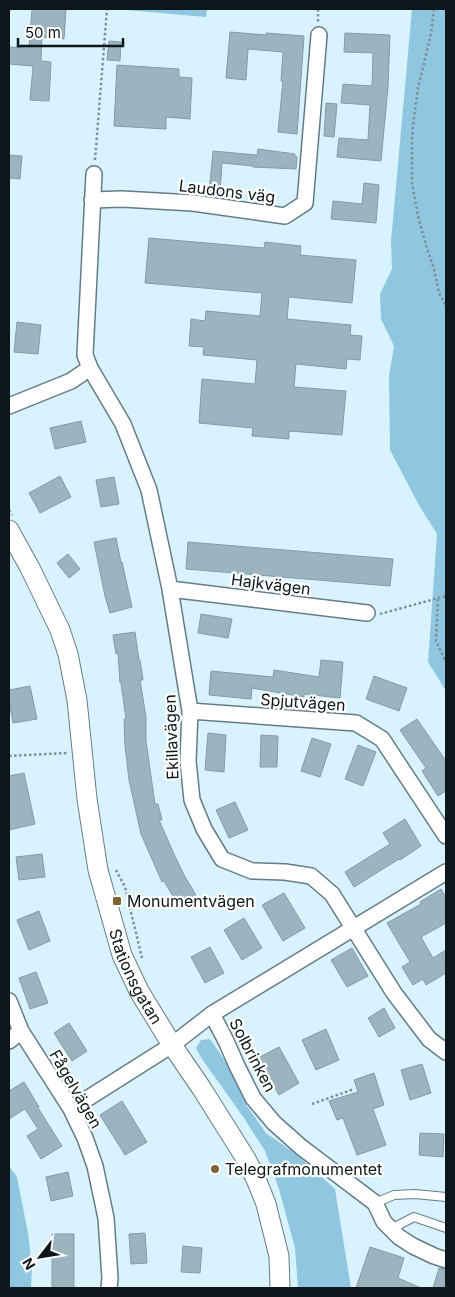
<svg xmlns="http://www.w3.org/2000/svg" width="455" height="1297" viewBox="0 0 455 1297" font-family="Inter,sans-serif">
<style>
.green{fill:#8fc7e0}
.building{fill:#9cb4bf;stroke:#849ba6}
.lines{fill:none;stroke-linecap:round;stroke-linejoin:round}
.service-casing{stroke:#657c86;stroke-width:10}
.minor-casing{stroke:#657c86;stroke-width:18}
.tertiary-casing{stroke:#657c86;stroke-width:21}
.path{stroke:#7d8f97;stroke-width:2.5;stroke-dasharray:2.5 2.5;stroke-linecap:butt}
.service{stroke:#fff;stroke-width:8}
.minor{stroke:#fff;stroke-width:15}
.tertiary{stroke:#fff;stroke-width:19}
.poi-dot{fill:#7d6435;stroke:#fff;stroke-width:2}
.labels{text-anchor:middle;stroke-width:4.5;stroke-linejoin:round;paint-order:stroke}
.street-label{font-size:16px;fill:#0d161a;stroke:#fff}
.poi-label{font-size:16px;fill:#0d161a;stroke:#fff;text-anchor:start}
</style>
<rect width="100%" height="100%" fill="#d9f3fe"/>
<path class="green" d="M126 9H207L206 17 126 10Z
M412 9H446V691L428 662 437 534 420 507 390 450 389 376 394 346 381 319 380 294 392 269 391 241Z
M210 1039 232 1071 247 1106 266 1133 296 1154 335 1189 351 1288H298L295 1248 279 1189 265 1151 244 1118 202 1059 196 1048 201 1040Z
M9 1166 17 1177 28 1233 32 1268 31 1288H9Z"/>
<path class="building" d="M32 9H66L64 39 42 37 41 61 51 62 49 101 30 100 33 66 9 64V47L29 48Z
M230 32 266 35V33L304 36 297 134 278 132 283 81H281L283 52 248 49 246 80 226 78Z
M345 33 390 35 388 87 381 161 337 157 339 138 368 140 370 105 341 103 343 84 372 86 373 53 344 52Z
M109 41 121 42 120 61 107 60Z
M117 65 179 69V77L192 78 190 119 166 117V129L114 126Z
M326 103 337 104 334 137 324 136Z
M258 149 295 154V157H297L296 169 253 167V166L222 163 220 194 209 193 213 151 257 155Z
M9 155 22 156 20 179 9 178Z
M364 183 379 185 376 223 331 219 333 201 362 204Z
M149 238 264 248 265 242 301 246 300 255 356 260 352 303 289 297 287 319 351 325 350 335 362 336 360 360 347 359 346 369 296 364 294 387 346 391 342 435 289 431V439L252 436 253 428 199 423 202 379 255 384 257 360 203 355 204 347 189 346 191 319 205 321 206 311 260 316 262 293 145 283Z
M17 322 41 325 38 354 14 352Z
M81 421 86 442 55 449 50 428Z
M60 476 71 497 40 513 29 493Z
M114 477 119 504 101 507 96 480Z
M116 538 121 562H122L132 607 110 613 105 596 94 542Z
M188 542 393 559 390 586 186 569Z
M68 554 80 569 69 578 57 563Z
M201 614 232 619 228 638 198 633Z
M135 632 139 660H140L143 680H140L146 717V741L155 804H158L162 820H159L174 854 184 875 196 895 178 905 164 881 162 882 141 834 129 780 125 746 124 719H126L121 683H120L118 653 116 654 113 635Z
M321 660 343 662 340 698 304 694V697L252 688 251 699 209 695 211 671 273 677 274 670 319 677Z
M374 676 407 688 399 711 366 699Z
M30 686 37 719 13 723 9 700V690Z
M417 719 446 761V791L438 796 422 771 426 768 400 730Z
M208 733 226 735 224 772 205 770Z
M261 735 278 736 277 767H260Z
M312 738 331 744 320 777 301 771Z
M358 745 376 752 363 786 345 779Z
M24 773 35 824 9 830V776Z
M235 802 248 830 229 838 216 810Z
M405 819 421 846 400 860 399 859 354 887 345 872 390 844 383 833Z
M42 854 45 877 19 880 16 857Z
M441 889 446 898V923L421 937 433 958 446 950V973L426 985 423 979 413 985 402 967 410 962 387 923 421 904 420 902Z
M284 893 305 928 283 941 262 905Z
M39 911 50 941 29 950 17 920Z
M244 918 262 948 242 960 224 930Z
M210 947 224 973 205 983 191 957Z
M352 948 368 976 347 987 331 960Z
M36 972 48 1003 30 1009 19 978Z
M384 1008 395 1028 379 1037 368 1018Z
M69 1023 87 1051 72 1061 54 1033Z
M326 1029 339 1060 316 1070 302 1040Z
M279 1047 299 1083 279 1095 258 1058Z
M422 1064 431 1093 410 1100 401 1070Z
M374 1073 384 1105 373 1109 386 1145 357 1155 343 1118 337 1120 329 1101 358 1092 354 1080Z
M24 1082 39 1107 38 1108 62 1146 41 1159 27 1136 38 1129 25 1109 9 1119V1091Z
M122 1101 147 1142 125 1155 100 1115Z
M420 1133 444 1134 443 1157 419 1155Z
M68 1172 73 1196 51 1201 46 1177Z
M145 1233 147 1263 131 1264 129 1234Z
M52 1234H74V1288H52Z
M183 1246 202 1248 200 1273 181 1272Z
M370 1247 404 1258 398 1278 421 1288H356Z
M439 1268 446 1269V1288H433Z"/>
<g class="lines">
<g class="service-casing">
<path id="service" d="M375 1203 394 1195 415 1194 446 1197
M391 1229 414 1217 446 1228"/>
</g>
<g class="minor-casing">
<path id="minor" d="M92 200 122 199 193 203 285 216 305 203 319 35
M90 368 85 355 94 174
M9 406 71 381 90 368 123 424 149 490 170 589 190 711 188 761 192 800 204 829 222 859 252 871 285 872 311 876 332 894 394 993 429 1039 446 1052
M170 589 367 613
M190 711 356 723 382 739 446 836
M9 1001 21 1031 71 1109 85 1138 95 1166 106 1218 110 1278 109 1288
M212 1014 226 1041 237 1066 253 1098 274 1123 301 1147 375 1203 384 1222 399 1237 413 1246 434 1256 446 1260
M9 1041 21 1031
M71 1109 172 1045 212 1014 446 872"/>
</g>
<g class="tertiary-casing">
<g id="tertiary">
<path id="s1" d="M9 530 30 568 60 630 68 654 77 700 87 799 98 870 122 955 139 991 172 1045 202 1089 246 1159 256 1179 266 1204 279 1256 280 1288"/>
</g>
</g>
<path class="path" d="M318 9V22
M434 9 431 34 418 88 414 117 412 138V183L418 216 425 242 434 269 439 293 446 306
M95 160 107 9
M9 510 12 515
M438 599 436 641 446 662
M380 614 446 596
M9 756 67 753
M116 870 125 887 142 958
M312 1104 354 1089"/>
<use href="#service" class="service"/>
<use href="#minor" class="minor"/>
<use href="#tertiary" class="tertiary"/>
</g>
<g class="poi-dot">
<rect x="112" y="896" width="10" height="10" rx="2.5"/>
<circle cx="215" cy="1169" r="5"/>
</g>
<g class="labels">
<g class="street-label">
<text transform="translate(227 191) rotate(7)" y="6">Laudons väg</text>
<text transform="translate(271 584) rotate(7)" y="6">Hajkvägen</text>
<text transform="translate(303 702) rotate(4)" y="6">Spjutvägen</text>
<text transform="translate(171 737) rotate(-92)" y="6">Ekillavägen</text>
<text dy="6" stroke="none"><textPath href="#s1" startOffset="469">Stationsgatan</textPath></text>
<text transform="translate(253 1055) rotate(62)" y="6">Solbrinken</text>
<text transform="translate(76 1089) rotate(60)" y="6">Fågelvägen</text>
</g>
<g class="poi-label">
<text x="127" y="907">Monumentvägen</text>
<text x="225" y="1175">Telegrafmonumentet</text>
</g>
</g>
<rect width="455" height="1297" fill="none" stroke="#0d161a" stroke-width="20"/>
<g transform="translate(40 1257) rotate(239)" stroke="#ffffff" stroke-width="4" paint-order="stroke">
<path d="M0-4L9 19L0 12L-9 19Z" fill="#0d161a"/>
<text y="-8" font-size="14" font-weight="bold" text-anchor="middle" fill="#0d161a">N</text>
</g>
<path d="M18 38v8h105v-8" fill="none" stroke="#0d161a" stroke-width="2.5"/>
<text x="25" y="38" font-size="15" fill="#0d161a" stroke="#ffffff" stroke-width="4" paint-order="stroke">50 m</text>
</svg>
